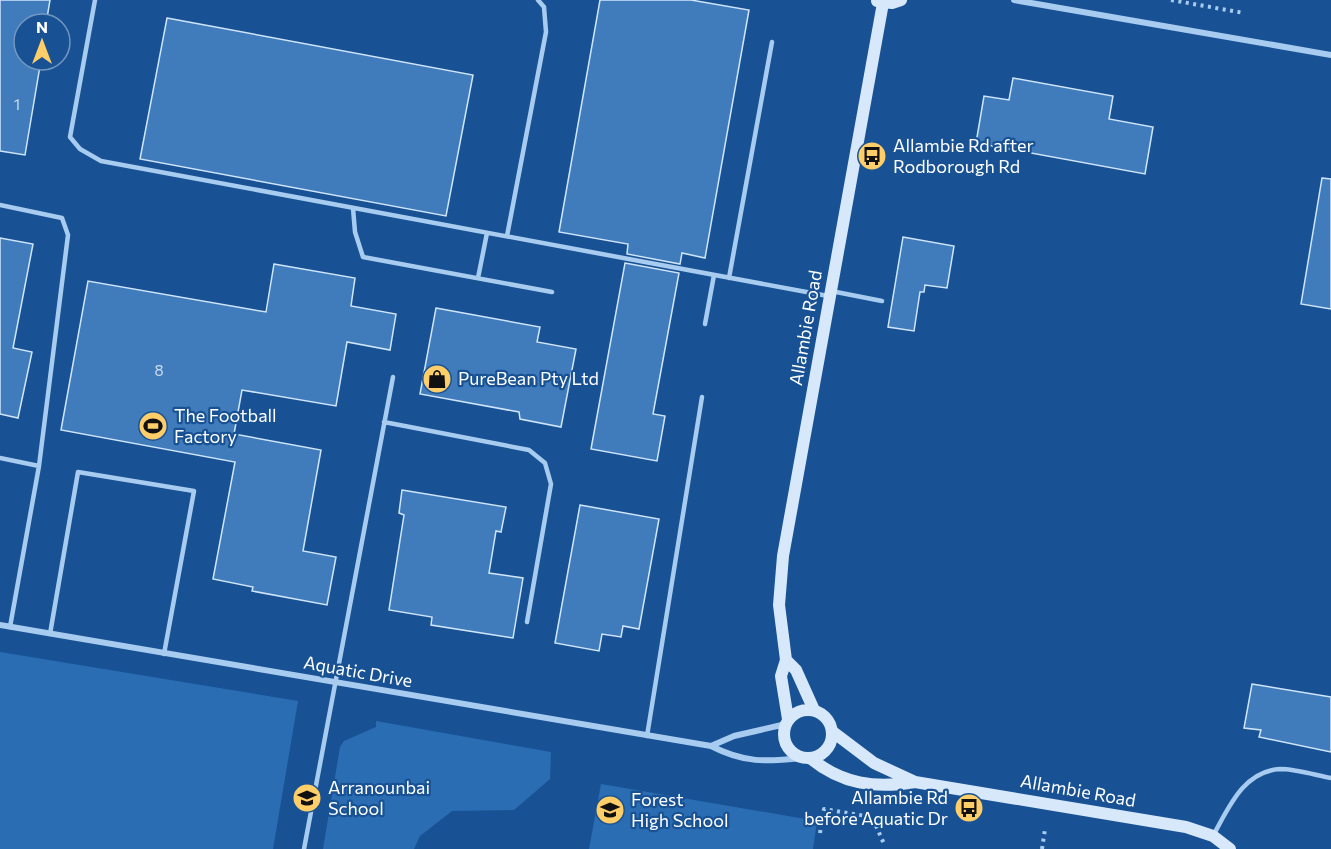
<svg xmlns="http://www.w3.org/2000/svg" width="1331" height="849" viewBox="0 0 1331 849" font-family="Commissioner,sans-serif">
<style>
.green{fill:#2a6db3}
.building{fill:#407cbc;stroke:#cfe5fb;stroke-width:1.5}
.lines{fill:none;stroke-linecap:round;stroke-linejoin:round}
.path{stroke:#a8ccf0;stroke-width:4;stroke-dasharray:3 4.5;stroke-linecap:butt}
.lane{stroke:#a8ccf0;stroke-width:4.5}
.street{stroke:#a8ccf0;stroke-width:6}
.secondary{stroke:#d7e8fb;stroke-width:12}
.labels{text-anchor:middle;stroke-width:4.5;stroke-linejoin:round;paint-order:stroke}
.number-label{font-size:15px;fill:#cfdeee}
.poi-label{font-size:18px;fill:#fff;stroke:#185294;text-anchor:start}
.street-label{font-size:18px;fill:#fff;stroke:#185294}
</style>
<rect width="100%" height="100%" fill="#185294"/>
<path class="green" d="M0 652 298 701 273 849H0Z
M376 721 551 752 550 779 514 810 452 811 420 836 414 849H323L340 747 344 741 376 727Z
M601 784 817 821 813 849H589Z"/>
<path class="building" d="M0 0H50L46 24H24V60H41L25 155 0 151Z
M600 0H691L749 10 705 258 682 253 680 264 627 254 628 244 559 232Z
M167 18 473 75 446 216 140 159Z
M1013 78 1113 96 1109 119 1153 127 1145 174 976 143 984 96 1009 100Z
M1322 178 1331 179V309L1301 304Z
M903 237 954 246 947 288 925 285 924 292H920L914 331 888 327Z
M0 238 33 244 13 348 32 352 18 418 0 414Z
M625 263 679 273 653 414 665 416 657 461 591 449Z
M274 264 355 278 351 306 396 314 390 350 347 342 336 406 242 390 234 434 321 450 303 551 336 557 327 605 252 591 253 587 213 579 235 462 61 430 88 281 266 312Z
M436 308 540 327 537 342 576 349 561 427 520 419 519 412 420 394Z
M402 490 506 507 501 532 496 531 489 573 523 578 513 638 431 625 432 617 389 610 404 515 399 513Z
M580 505 659 519 639 629 623 626 621 637 602 634 599 651 555 643Z
M1252 684 1331 697V752L1259 737 1261 730 1244 728Z"/>
<g class="lines">
<path class="path" d="M1171 0 1244 13
M820 833 824 809 872 817 885 846
M1042 849 1045 829"/>
<path class="lane" d="M95 0 70 137 80 149 101 161 828 296
M0 205 62 218 68 235 39 466 10 627
M353 208 355 232 363 257 552 292
M507 236 546 32 544 7 538 0
M478 278 487 233
M729 278 772 42
M831 291 882 301
M705 324 714 275
M384 422 529 450 545 463 551 484 527 622
M0 458 39 466
M50 634 78 472 194 491 164 654
M647 736 702 397
M1214 834C1229 807 1244 771 1280 769 1296 769 1315 775 1331 778
M304 849 393 377"/>
<path class="street" d="M1014 0 1331 55
M0 625 711 746C744 763 766 762 802 758
M711 746 734 736 786 724"/>
<path class="secondary" d="M877 1 892 3 901 0
M786 660 796 670 814 710
M784 734a24 24 0 1 1 48 0a24 24 0 1 1-48 0Z
M788 719 781 676 786 660 779 605 783 556 883 3
M833 732 874 763 915 782 1186 827 1213 836 1230 849
M810 758C842 784 875 789 915 782"/>
</g>
<defs>
<g id="bus-disc" transform="scale(1.5)"><circle r="9.5" fill="#ffce68" stroke="#185294"/><path d="M-5-6H5V4H4V6H2V4H-2V6H-4V4H-5ZM-3.5-4V0h7V-4ZM-3.5 1.2v1.5H-2V1.2ZM2 1.2v1.5H3.5V1.2Z" fill="#111"/></g>
<g id="shop-disc" transform="scale(1.5)"><circle r="9.5" fill="#ffce68" stroke="#185294"/><path d="M-5-2.5h2.3a2.7 3.5 0 0 1 5.4 0H5L5.5 6h-11ZM-1.5-2.5h3a1.5 2.3 0 0 0-3 0Z" fill="#111"/></g>
<g id="stadium-disc" transform="scale(1.5)"><circle r="9.5" fill="#ffce68" stroke="#185294"/><path d="M0-5a6.5 5 0 1 0 0 10a6.5 5 0 1 0 0-10ZM-3.5-1.8h7v3.6h-7Z" fill="#111"/></g>
<g id="school-disc" transform="scale(1.5)"><circle r="9.5" fill="#ffce68" stroke="#185294"/><path d="M0-5L7-2L0 1L-7-2ZM-4 1L0 2.5L4 1V4Q0 6-4 4Z" fill="#111"/></g>
</defs>
<g fill-rule="evenodd">
<use href="#bus-disc" x="872" y="156"/>
<use href="#shop-disc" x="437" y="379"/>
<use href="#stadium-disc" x="153" y="426"/>
<use href="#school-disc" x="307" y="798"/>
<use href="#bus-disc" x="969" y="808"/>
<use href="#school-disc" x="610" y="810"/>
</g>
<g class="labels">
<g class="number-label">
<text x="17" y="110">1</text>
<text x="159" y="376">8</text>
</g>
<g class="poi-label">
<text x="893" y="152">Allambie Rd after<tspan x="893" dy="21">Rodborough Rd</tspan></text>
<text x="458" y="385">PureBean Pty Ltd</text>
<text x="174" y="422">The Football<tspan x="174" dy="21">Factory</tspan></text>
<text x="328" y="794">Arranounbai<tspan x="328" dy="21">School</tspan></text>
<text x="948" y="804" text-anchor="end">Allambie Rd<tspan x="948" dy="21">before Aquatic Dr</tspan></text>
<text x="631" y="806">Forest<tspan x="631" dy="21">High School</tspan></text>
</g>
<g class="street-label">
<text transform="translate(806 328) rotate(-80)" y="6">Allambie Road</text>
<text transform="translate(358 672) rotate(10)" y="6">Aquatic Drive</text>
<text transform="translate(1078 791) rotate(10)" y="6">Allambie Road</text>
</g>
</g>
<g transform="translate(42 42)"><circle r="28" fill="#185294" stroke="#7497bf" stroke-width="1.5"/>
<path d="M0-4.5L10 22L0 15L-10 22Z" fill="#ffce68"/>
<text y="-9" font-size="16" font-weight="bold" text-anchor="middle" fill="#ffffff">N</text>
</g>
</svg>
